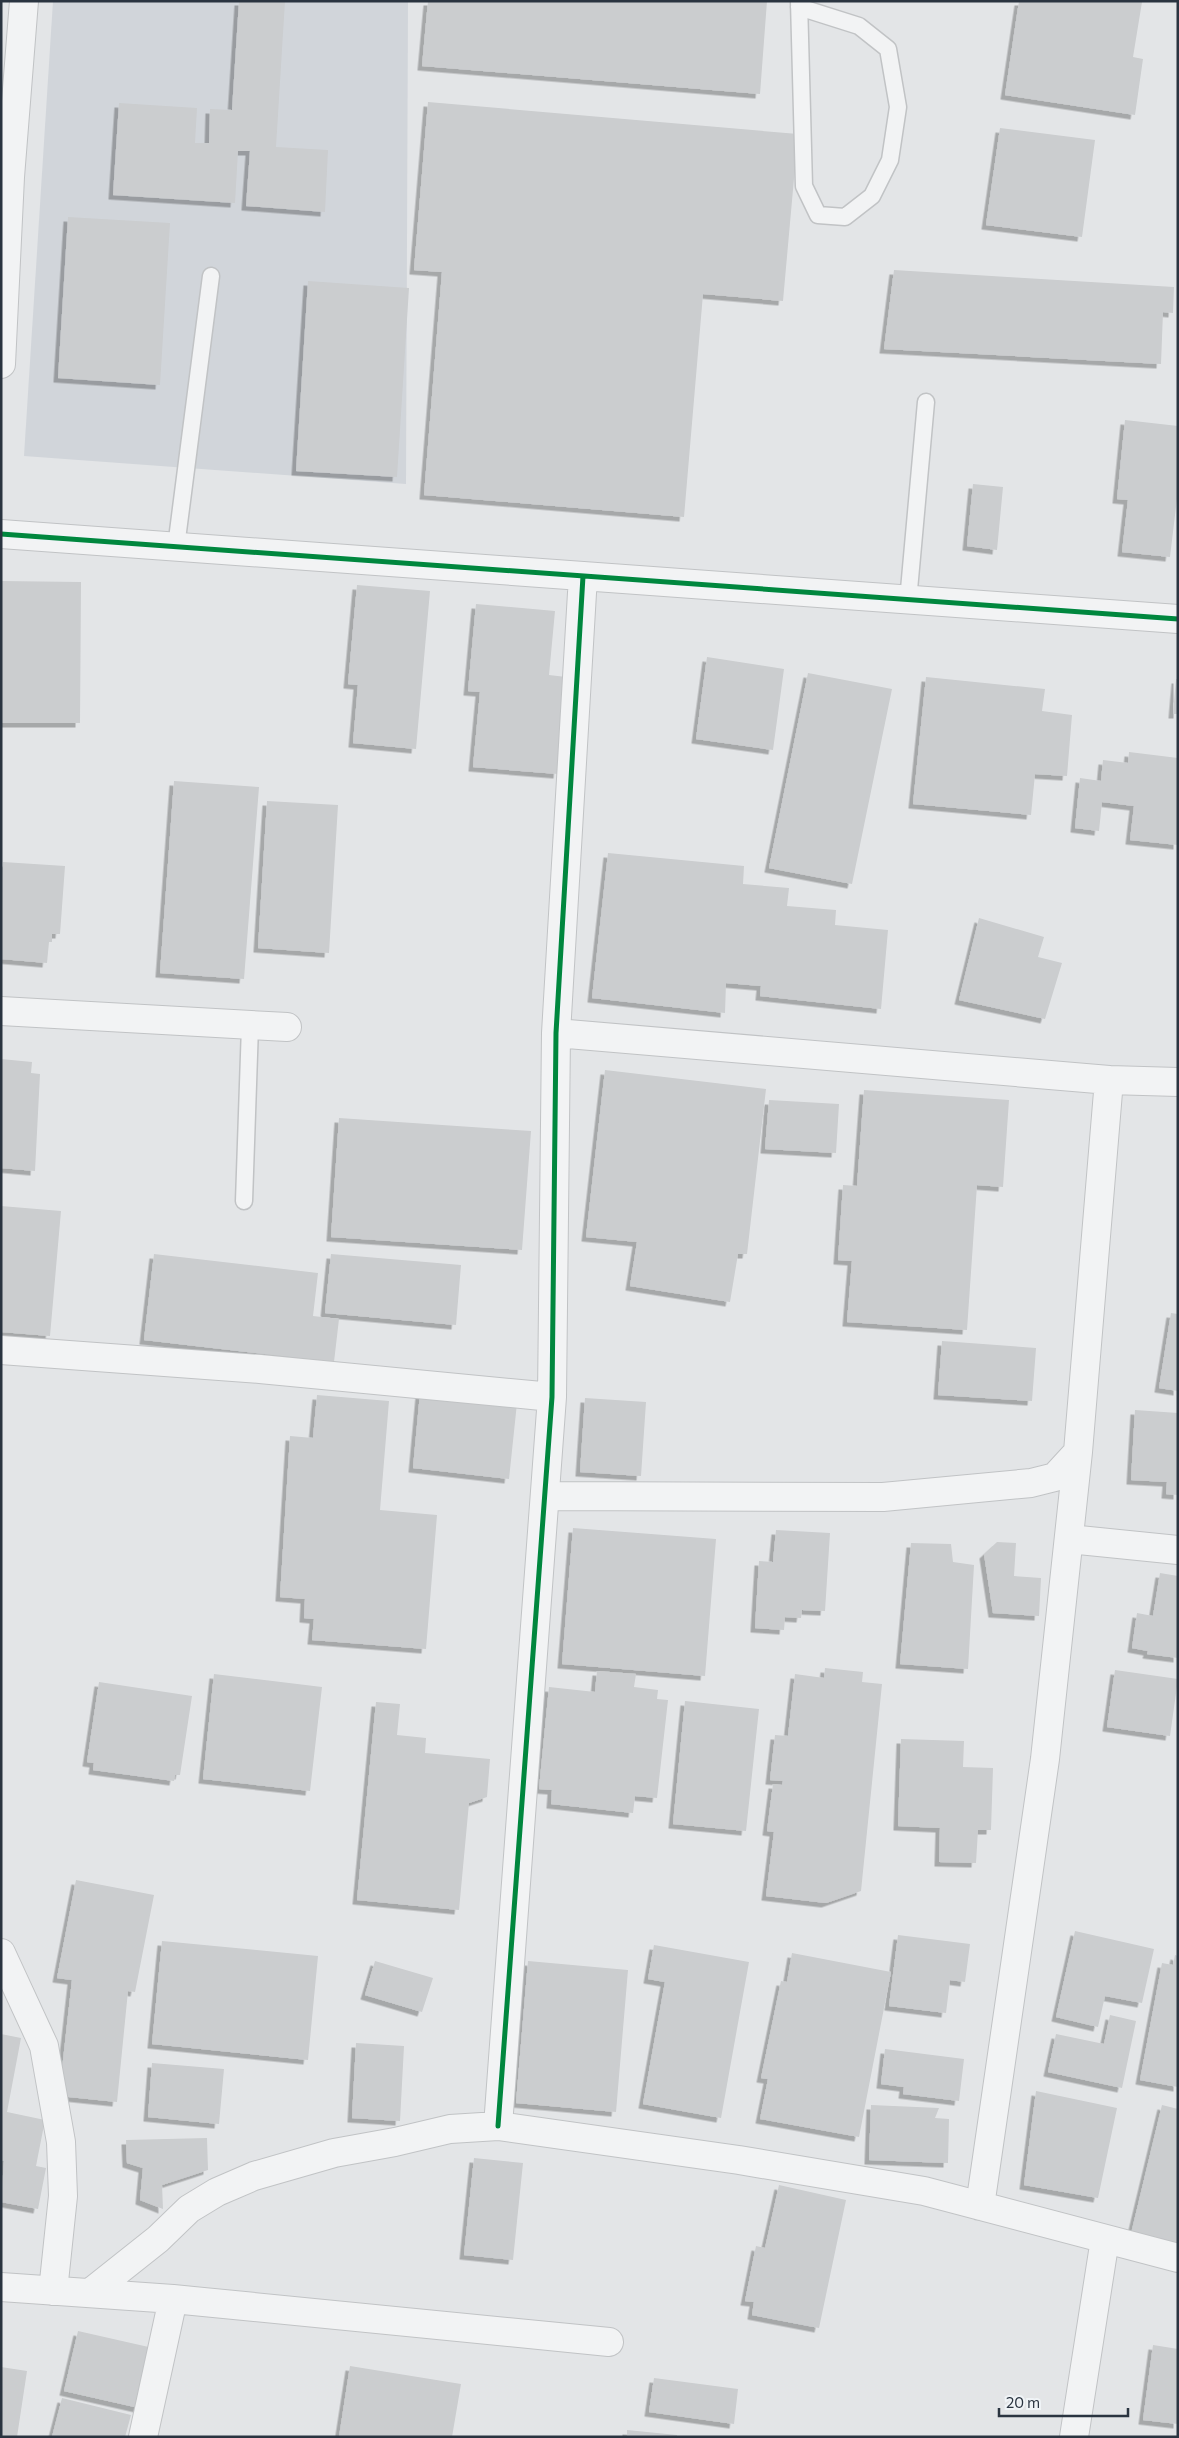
<svg xmlns="http://www.w3.org/2000/svg" width="1179" height="2438" viewBox="0 0 1179 2438" font-family="Commissioner,sans-serif">
<style>
.built{fill:#d1d5da}
.building{fill:#cbcdcf;filter:url(#shadow)}
.lines{fill:none;stroke-linecap:round;stroke-linejoin:round}
.service-casing{stroke:#c1c3c5;stroke-width:19}
.minor-casing{stroke:#c1c3c5;stroke-width:30}
.service{stroke:#f2f3f4;stroke-width:16}
.minor{stroke:#f2f3f4;stroke-width:28}
.cycleway-casing{stroke:#f0f4f7;stroke-width:8}
.cycleway{stroke:#00873e;stroke-width:5}
</style>
<defs>
<filter id="shadow"><feDropShadow dx="-4.5" dy="4.5" stdDeviation="0" flood-color="#0004"/></filter>
</defs>
<rect width="100%" height="100%" fill="#e3e5e7"/>
<path class="built" d="M53 1H408L406 484 24 456Z"/>
<path class="building" d="M239 1H285L276 147 328 150 325 212 246 206 250 151H238L235 203 113 195 119 103 197 108 195 143H209L210 109 232 110Z
M428 1H767L760 94 422 66Z
M1019 1 1142 2 1133 57 1143 59 1135 115 1005 95Z
M428 102 798 134 783 301 703 294 684 517 424 495 442 272 414 270Z
M1000 128 1095 140 1082 237 986 225Z
M68 217 170 223 160 385 58 378Z
M894 270 1174 287 1173 313 1163 312 1161 364 884 349Z
M308 281 409 288 397 477 296 471Z
M1125 420 1178 426V490L1170 557 1122 552 1128 500 1117 499Z
M973 484 1003 487 997 550 967 546Z
M1 581 81 582 80 723H1Z
M357 585 430 591 416 749 353 743 358 685 348 684Z
M476 604 555 611 549 675 566 677 558 774 473 767 480 692 468 691Z
M707 657 784 669 773 750 696 739Z
M808 673 892 689 852 884 769 868Z
M926 677 1045 689 1042 711 1072 715 1067 776 1035 774 1031 815 913 804Z
M1176 679H1178V714H1173Z
M1129 752 1178 758V845L1130 840 1134 806 1102 802 1099 831 1075 828 1080 778 1101 781 1103 760 1128 763Z
M174 781 259 787 244 979 160 973Z
M267 801 338 805 329 953 258 948Z
M608 853 744 866 743 884 789 888 787 906 836 910 835 925 888 930 881 1009 760 996 761 986 726 983 725 1013 592 998Z
M3 862 65 866 60 934H52V942H49L47 963 1 959Z
M979 918 1044 937 1038 957 1062 963 1045 1019 959 1000Z
M1 1059 32 1062 31 1073 40 1074 35 1171 1 1168Z
M605 1070 766 1089 747 1254H738L730 1302 630 1286 637 1242 586 1237Z
M864 1090 1009 1100 1003 1187 977 1185 967 1330 847 1322 852 1261 838 1260 843 1185 857 1186Z
M769 1100 839 1104 836 1153 765 1149Z
M339 1118 531 1131 522 1250 331 1237Z
M1 1206 61 1211 50 1336 1 1332Z
M154 1254 318 1273 313 1316 339 1319 334 1362 144 1340Z
M331 1254 461 1265 456 1325 325 1313Z
M1171 1313 1178 1314V1391L1159 1388Z
M942 1341 1036 1348 1032 1401 938 1395Z
M420 1393 517 1403 509 1479 413 1468Z
M317 1395 389 1401 380 1510 437 1515 426 1649 312 1640 314 1619 304 1618 305 1599 280 1597 290 1436 313 1438Z
M585 1398 646 1402 641 1476 580 1472Z
M1135 1410 1178 1413V1495L1166 1494 1167 1482 1131 1480Z
M573 1528 716 1539 705 1676 562 1664Z
M776 1530 830 1533 825 1611 802 1610 801 1618 785 1617 784 1630 755 1628 759 1561 773 1562Z
M997 1542 1016 1543 1014 1576 1041 1578 1039 1616 993 1613 984 1554Z
M911 1543 951 1544 953 1562 974 1565 968 1669 900 1664Z
M1160 1573 1178 1576V1658L1147 1654 1148 1651 1132 1648 1137 1613 1153 1616Z
M825 1668 863 1672 862 1682 882 1684 861 1891 826 1903 766 1896 774 1832 767 1831 773 1784 782 1785 783 1781 770 1780 775 1735 788 1736 795 1674 824 1678Z
M1115 1670 1178 1679 1170 1736 1107 1727Z
M597 1671 636 1674 634 1687 658 1690 657 1699 668 1700 657 1798 635 1796 633 1813 551 1804 552 1790 539 1789 549 1687 595 1692Z
M214 1674 322 1687 310 1791 203 1779Z
M99 1682 192 1696 180 1775H175L174 1781 93 1770 94 1763 87 1762Z
M685 1701 759 1709 746 1831 673 1824Z
M376 1702 400 1704 397 1735 426 1738 425 1753 490 1759 487 1797 469 1803 459 1910 357 1900Z
M901 1739 964 1741 963 1767 993 1768 991 1830H978L976 1863 939 1862 940 1828 898 1826Z
M76 1880 154 1895 135 1992 128 1991 117 2102 59 2096 72 1980 57 1978Z
M1075 1931 1154 1949 1142 2003 1105 1996 1098 2027 1056 2017Z
M898 1935 970 1944 965 1982 950 1980 946 2013 889 2006Z
M162 1941 318 1956 308 2060 152 2044Z
M654 1945 749 1962 721 2118 643 2104 665 1982 648 1979Z
M792 1953 891 1972 859 2137 760 2119 768 2079 761 2078 781 1981 787 1982Z
M1175 1955 1178 1956V2087L1140 2080 1162 1963 1173 1965Z
M375 1961 433 1978 422 2012 365 1995Z
M528 1961 628 1970 616 2112 516 2103Z
M1110 2015 1136 2021 1122 2088 1048 2072 1056 2034 1104 2044Z
M1 2034 21 2038 7 2112 45 2120 36 2166 46 2168 38 2209 1 2202 4 2161 1 2160Z
M356 2043 404 2046 400 2121 352 2118Z
M885 2049 964 2059 959 2101 903 2094 904 2087 881 2084Z
M152 2063 224 2069 219 2124 148 2117Z
M1036 2091 1117 2108 1098 2198 1024 2185Z
M871 2105 939 2108 935 2118 949 2119 948 2163 869 2160Z
M1162 2105 1178 2109V2251L1130 2238Z
M207 2138 208 2170 162 2185 163 2209 140 2200 143 2168 127 2163 126 2140Z
M474 2158 523 2163 513 2260 464 2255Z
M779 2185 846 2200 819 2328 752 2315 754 2302 745 2301 756 2246 765 2248Z
M78 2331 153 2348 139 2408 64 2391Z
M1153 2345 1178 2349V2424L1143 2420Z
M350 2366 461 2384 452 2437H339Z
M1 2367 27 2371 17 2437H1Z
M654 2378 738 2389 734 2424 649 2412Z
M62 2398 131 2415 125 2437H52Z
M627 2430 677 2435V2437H627Z"/>
<g class="lines">
<g class="service-casing">
<path id="service" d="M799 1 804 186 818 215 845 217 872 196 890 160 898 107 888 49 859 26 799 7
M176 547 211 276
M908 601 926 402
M244 1201 250 1026"/>
</g>
<g class="minor-casing">
<path id="minor" d="M1 364 10 177 24 1
M1 534 1178 619
M1 1011 287 1027
M556 1033 1109 1080
M1 1350 260 1369 552 1397
M545 1496 883 1497 1031 1483 1055 1477 1078 1452 1109 1080 1178 1082
M1069 1539 1178 1550
M1 1953 44 2046 61 2142 63 2196 53 2291
M498 2126 552 1397 556 1033 583 576
M980 2206 1045 1759 1078 1452
M1 2287 173 2299 609 2342
M90 2293 158 2239 189 2209 217 2192 254 2176 334 2153 395 2142 450 2129 498 2126 739 2160 924 2191 1178 2258
M143 2437 173 2299
M1074 2437 1105 2239"/>
</g>
<use href="#service" class="service"/>
<use href="#minor" class="minor"/>
<g class="cycleway-casing">
<path id="cycleway" d="M1 534 1178 619
M498 2126 552 1397 556 1033 583 576"/>
</g>
<use href="#cycleway" class="cycleway"/>
</g>
<rect width="1179" height="2438" fill="none" stroke="#2a3440" stroke-width="5"/>
<path d="M999 2408v8h129v-8" fill="none" stroke="#2a3440" stroke-width="2.5"/>
<text x="1006" y="2408" font-size="15" fill="#2a3440" stroke="#f0f4f7" stroke-width="4" paint-order="stroke">20 m</text>
</svg>
